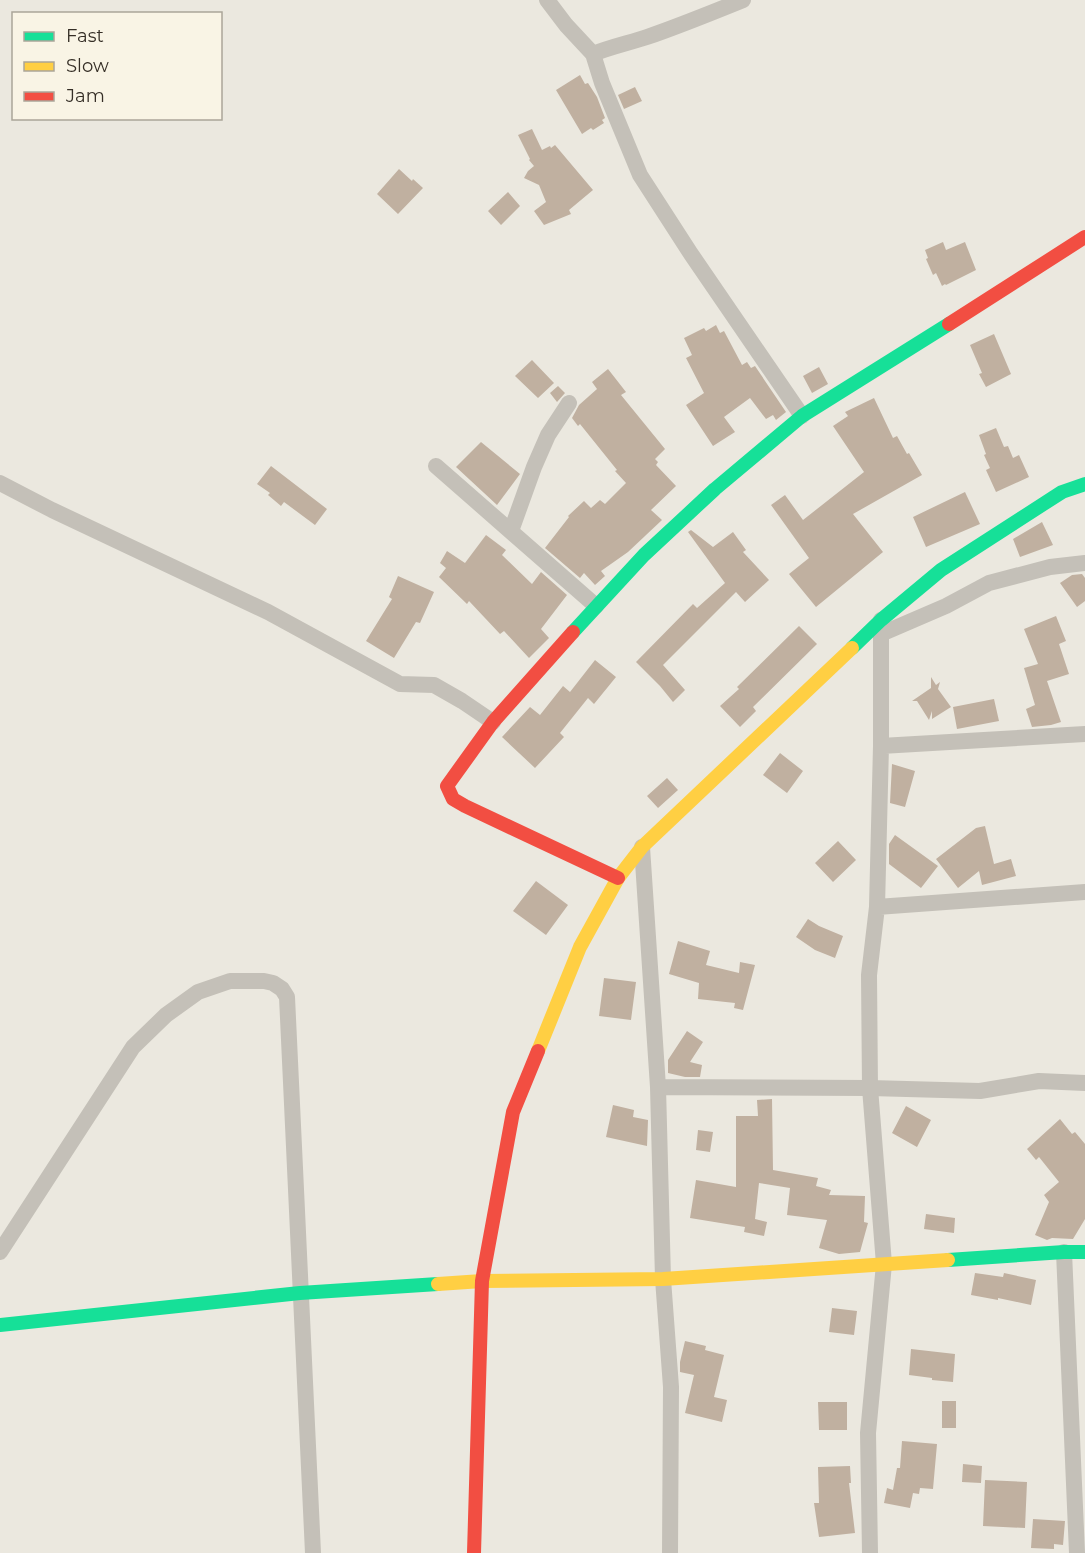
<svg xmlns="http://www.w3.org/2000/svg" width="1085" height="1553" viewBox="0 0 1085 1553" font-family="Montserrat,sans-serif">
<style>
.building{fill:#c0b0a0}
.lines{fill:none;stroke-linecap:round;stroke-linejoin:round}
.street{stroke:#c4c0b8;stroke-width:16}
.fast{stroke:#16e098;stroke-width:14}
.slow{stroke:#ffcf43;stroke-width:14}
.jam{stroke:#f24e42;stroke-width:14}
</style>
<rect width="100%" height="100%" fill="#ebe8df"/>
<path class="building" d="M580 75 585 84 588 83 597 97 605 118 602 120 604 123 593 130 591 128 582 134 556 90Z
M635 87 642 101 624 109 618 95Z
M532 129 542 150 550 146 551 148 555 145 593 190 569 210 571 214 544 225 534 211 546 202 539 185 524 178 528 171 534 166 529 160 530 159 518 135Z
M399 169 412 181 413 179 423 188 398 214 377 194Z
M508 192 520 206 501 225 488 211Z
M943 242 946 250 965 242 976 270 946 285 945 284 942 286 936 273 933 275 926 259 928 258 925 250Z
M716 325 720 333 724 331 742 365 747 362 751 368 755 366 786 412 776 420 773 415 766 419 750 398 724 417 735 432 713 446 686 405 704 393 686 358 692 355 684 338 704 328 706 331Z
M994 334 1011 374 986 387 979 374 982 373 970 345Z
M532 360 554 383 538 398 515 376Z
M819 367 828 384 812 393 803 376Z
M608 369 626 392 621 395 665 449 655 459 658 462 656 465 676 486 651 510 662 520 628 552 601 571 605 576 595 585 584 573 580 578 545 548 569 517 568 516 584 501 591 508 600 500 605 504 626 483 615 471 617 470 580 424 578 426 572 418 579 405 597 389 592 382Z
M558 386 565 393 557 402 550 393Z
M874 398 893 438 897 436 907 454 909 453 922 475 853 514 883 552 816 607 789 574 809 558 771 505 785 495 803 520 864 472 833 426 848 416 845 412Z
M996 428 1004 447 1008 446 1013 458 1019 455 1029 477 996 492 986 470 990 468 984 455 986 454 979 435Z
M481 442 520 474 497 505 456 467Z
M271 466 327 509 315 525 284 502 281 506 268 495 270 493 257 484Z
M965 492 980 524 926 547 913 517Z
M1042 522 1053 545 1020 557 1013 539Z
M691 530 713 547 733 532 746 550 743 552 769 580 745 602 736 592 663 665 685 690 673 702 660 686 636 662 693 604 697 608 725 583 688 532Z
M486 535 506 550 502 555 532 584 541 572 567 595 541 629 549 638 529 658 504 631 500 634 469 601 467 604 439 577 446 568 440 563 447 551 465 563Z
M1082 574 1085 578V601L1077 607 1060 583 1072 575Z
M398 576 434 592 420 623 416 622 394 658 366 641 392 599 389 597Z
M1056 616 1066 641 1059 644 1069 674 1047 681 1061 722 1051 725 1032 727 1026 709 1035 705 1024 668 1038 664 1024 629Z
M799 626 817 644 753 707 756 711 740 727 720 706 739 689 737 687Z
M595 660 616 677 594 704 588 698 560 733 564 737 535 768 502 737 530 707 540 715 563 686 570 692Z
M931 677 936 685 940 682 938 689 951 707 932 719V711L929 720 917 701H912L931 688Z
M994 699 999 721 957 729 953 707Z
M780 753 803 771 787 793 763 775Z
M892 764 915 771 905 807 890 803Z
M667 778 678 790 658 808 647 796Z
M985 826 994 864 1011 859 1016 876 982 885 979 871 958 888 936 859 976 828Z
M895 835 938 866 921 888 889 864V844Z
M838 841 856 860 833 882 815 863Z
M536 881 568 905 546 935 513 911Z
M808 919 819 926 843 936 835 958 815 950 796 937Z
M678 941 710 951 706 965 739 973 740 962 755 965 743 1010 734 1008 735 1003 698 999 699 983 669 974Z
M604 978 636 982 631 1020 599 1016Z
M687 1031 703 1042 690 1062 702 1065 700 1077H685L668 1073V1060Z
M772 1099 773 1170 818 1178 816 1186 831 1190 829 1195 865 1196 864 1222 868 1223 860 1252 839 1254 819 1248 827 1220 787 1215 790 1188 759 1183 755 1219 767 1222 764 1236 744 1232 745 1227 690 1218 696 1180 736 1187V1116H758L757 1100Z
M613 1105 634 1110 633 1117 648 1120 647 1146 606 1137Z
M906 1106 931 1120 917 1147 892 1133Z
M1060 1119 1072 1134 1075 1132 1085 1144V1219L1073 1239 1052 1238 1047 1240 1035 1235 1049 1202 1044 1195 1059 1182 1039 1157 1036 1160 1027 1149Z
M698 1130 713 1132 710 1152 696 1150Z
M926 1214 955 1218 954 1233 924 1229Z
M975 1273 1003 1277 1004 1273 1036 1280 1031 1305 998 1298V1300L971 1295Z
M832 1308 857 1311 854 1335 829 1332Z
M685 1341 706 1346 705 1350 724 1355 714 1397 727 1400 722 1422 685 1413 694 1375 680 1372V1362Z
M911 1349 955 1354 953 1382 932 1380V1378L909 1375Z
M942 1401H956V1428H942Z
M818 1402H847V1430H819Z
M902 1441 937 1444 933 1489 920 1488 919 1494 913 1493 910 1508 884 1503 887 1488 893 1490 897 1468H900Z
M963 1464 982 1466 981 1483 962 1482Z
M850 1466 851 1483H849L855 1533 819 1537 814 1503H819L818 1467Z
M985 1480 1027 1482 1025 1528 983 1526Z
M1033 1519 1065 1521 1063 1545 1054 1544V1549L1031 1548Z"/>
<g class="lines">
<path class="street" d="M547 0 566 25 593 54 602 83 640 175 691 254 802 416
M593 54C610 47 629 43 647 37 679 26 711 13 743 0
M436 466 596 606
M0 483 52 510 268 612 400 684 434 685 462 701 493 722
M511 531 534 467 548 435 569 403
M881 634 946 606 989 583 1050 567 1085 563
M881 746 1085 734
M642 847 658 1087 663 1279 671 1387 670 1553
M877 907 1085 892
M658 1087 870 1088 980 1091 1039 1081 1085 1083
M0 1252 133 1047 166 1015 198 992 230 981H264L273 983 282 989 287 997 313 1553
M1064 1252 1077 1553
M870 1553 868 1433 884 1264 870 1088 869 975 877 907 881 746V620"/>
<path class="fast" d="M573 632 644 555 715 489 802 416 949 324
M852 648 881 620 941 570 1062 492 1085 484
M948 1260 1064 1252H1085
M0 1325 300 1293 438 1284"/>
<path class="slow" d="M538 1051 580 947 618 878 642 847 852 648
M438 1284 482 1281 663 1279 948 1260"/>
<path class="jam" d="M949 324 1085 237
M573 632 493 722 447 786 453 799 465 806 618 878
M474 1553 482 1281 513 1112 538 1051"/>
</g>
<rect x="12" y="12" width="210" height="108" fill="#f9f4e5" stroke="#aba599" stroke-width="1.5"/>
<rect x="24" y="32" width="30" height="9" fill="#16e098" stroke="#aba599" stroke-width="1.5"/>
<text x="66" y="42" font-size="18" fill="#352e26">Fast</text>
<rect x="24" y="62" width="30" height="9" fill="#ffcf43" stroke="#aba599" stroke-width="1.5"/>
<text x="66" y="72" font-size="18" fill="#352e26">Slow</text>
<rect x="24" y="92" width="30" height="9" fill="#f24e42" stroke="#aba599" stroke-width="1.5"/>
<text x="66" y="102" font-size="18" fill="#352e26">Jam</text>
</svg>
